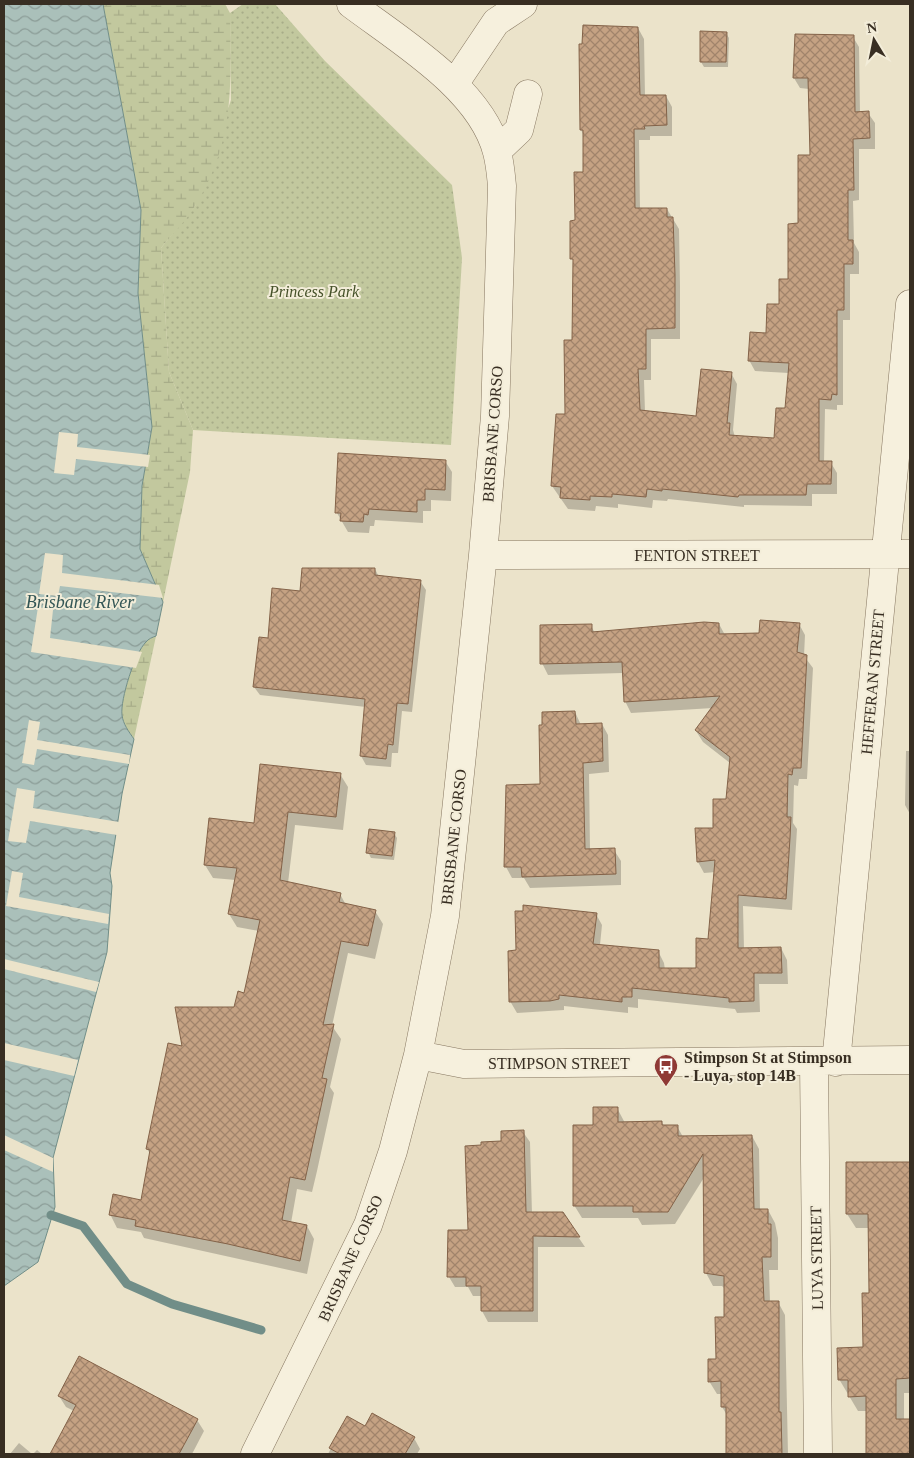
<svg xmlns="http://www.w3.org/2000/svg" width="914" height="1458" viewBox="0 0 914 1458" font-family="'Times New Roman',serif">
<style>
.grass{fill:url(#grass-dots)}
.wetland{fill:url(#wetland-marsh)}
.water{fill:url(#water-waves);stroke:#718e88}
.pier{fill:#ebe3ca}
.shadow{fill:#0003}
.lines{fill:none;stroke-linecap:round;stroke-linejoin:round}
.stream{stroke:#718e88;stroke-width:9}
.building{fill:url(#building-cross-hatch);stroke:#836248}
.minor-casing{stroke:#867660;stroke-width:29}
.minor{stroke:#f6f0dd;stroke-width:28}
.labels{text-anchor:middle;stroke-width:4;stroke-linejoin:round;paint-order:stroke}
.park-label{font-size:16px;font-style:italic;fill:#46522a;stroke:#f3edd9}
.street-label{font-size:16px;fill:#382e22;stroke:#f3edd9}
.poi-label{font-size:16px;font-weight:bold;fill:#382e22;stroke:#f3edd9;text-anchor:start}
.water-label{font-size:18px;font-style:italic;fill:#335655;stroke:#f3edd9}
</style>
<defs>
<pattern id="grass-dots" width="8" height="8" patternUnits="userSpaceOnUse" patternTransform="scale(1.25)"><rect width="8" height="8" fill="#c2c89e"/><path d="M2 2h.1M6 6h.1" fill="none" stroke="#a7ac88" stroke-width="1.8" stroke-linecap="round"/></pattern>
<pattern id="wetland-marsh" width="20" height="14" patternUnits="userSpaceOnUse" patternTransform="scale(1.25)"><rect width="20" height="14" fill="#c2c89e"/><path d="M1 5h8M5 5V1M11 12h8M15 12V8" fill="none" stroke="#a7ac88"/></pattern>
<pattern id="water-waves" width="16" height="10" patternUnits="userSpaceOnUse" patternTransform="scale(1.25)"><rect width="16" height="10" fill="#aac0ba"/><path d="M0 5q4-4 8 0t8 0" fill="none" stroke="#8b9c97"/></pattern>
<pattern id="building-cross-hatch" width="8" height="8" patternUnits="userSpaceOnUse" patternTransform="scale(1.25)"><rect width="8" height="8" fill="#c5a283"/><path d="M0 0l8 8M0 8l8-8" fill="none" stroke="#a1846b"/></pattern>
</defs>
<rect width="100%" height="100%" fill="#ebe3ca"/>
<path class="grass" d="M243 4H275L325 61 452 185 462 258 451 445 193 430 169 372 161 248 195 206 231 100 230 13Z"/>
<path class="wetland" d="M103 4H225L230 13C231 84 235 142 195 206 186 221 172 234 161 248L169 372 193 430 190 472 163 602 140 549 142 486 152 427 138 293 141 210Z
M156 636 134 739C129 732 123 724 122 715 120 700 135 652 146 642 148 639 153 637 156 636Z"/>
<path class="water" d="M4 4H103L141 210 138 293 152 427 142 486 140 549 163 602 156 636C153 637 148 639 146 642 135 652 120 700 122 715 123 724 129 732 134 739L122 794 110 873 112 886 107 952 53 1158 55 1207 38 1262 4 1286Z"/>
<path class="pier" d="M59 432 78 434 77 447 150 455 148 467 76 459 74 475 54 473Z
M45 553 63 555 62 573 159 585 163 598 60 586 58 596 39 594Z
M38 607 53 610 50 638 142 652 136 668 31 652Z
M29 720 40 722 37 740 130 755 129 764 37 749 34 765 22 763Z
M17 788 35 791 33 808 119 822 117 835 30 821 26 843 8 841Z
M12 871 23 873 19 897 109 914 108 924 6 906Z
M4 959 99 982 96 992 4 969Z
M4 1043 78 1060 74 1076 4 1060Z
M4 1135 53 1158V1172L4 1150Z"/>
<path class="shadow" d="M638 28 644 39 645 96H666L672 107V136H650V140H639L640 209H667L679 229 680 286V339H651V380H644L645 412 697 417 731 373 737 384 733 430 735 437 775 440 787 409 789 373 755 371 749 360 768 334 790 280 811 156 809 89 800 88 794 78 853 37 859 47 860 113H868L875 123V149H859V200L853 201 854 243 859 252V274H850V320H843V405H837V410L825 409 824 463H831L837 473V494H812V506L744 505V507L668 499 667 501 653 500 652 508 618 504V508L596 506 595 511 568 509 552 486 566 416 573 341 574 263 572 258 585 173 584 136 581 130 580 45Z
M726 33 729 38 728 67H704L701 62Z
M445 461 452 472 451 501 431 500V511H423V523L375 520 374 526H370L369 533 348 532 337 513Z
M375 569 379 577 420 581 426 590 412 712 402 711 398 753H392L391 767 366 765 361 756 366 707 260 695 254 687 270 639 301 592Z
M719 624 725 635H761L799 624 805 635 804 656 813 668 807 779H799L798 786 794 785 793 823 797 829 792 910 743 906 744 949 781 948 787 960 788 984H759L760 1012 737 1013 735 1009 638 999V1008L628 1007V1013L564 1006V1010L517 1013 510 1001 517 951 596 914 602 925 600 945 658 951 664 963 665 970 698 969 709 941 716 872 704 873 698 862 696 829 714 830 727 800 730 763 703 742 696 731 713 708 631 713 625 701 623 673 548 675 542 663 591 626 595 633Z
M575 712 581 725 602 724 608 735 609 772 589 774 590 850H614L621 861V885L530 888 524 878H512L506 867 507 786 542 785Z
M906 751H910V814L905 805Z
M340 774 348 787 343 830 295 825 288 883 340 894 346 905 375 911 383 924 375 959 348 953 332 1026 341 1039 330 1087 334 1093 317 1171 312 1192 297 1189 291 1223 307 1226 314 1239 307 1274 144 1238 141 1232 117 1228 110 1214 142 1201 151 1155 147 1149 245 994 259 931 237 927 229 914 236 880 213 878 205 865 255 824Z
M394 833 397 838 394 860 371 858 368 852Z
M909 938H910V971V970Z
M617 1108 625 1123 662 1122 664 1126H677L683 1137 752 1136 759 1149 760 1210H768L775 1223 778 1238V1270H769L770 1302H778L785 1315 788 1454H728L727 1415 722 1407V1394H717L709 1381 717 1360 725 1318V1289L722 1286H713L706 1273 705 1176 675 1224 642 1225 638 1218H582L574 1205 594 1126Z
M523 1132 530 1142 532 1214 562 1213 585 1247H538V1322H488L482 1311V1296H473L468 1287H455L449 1277 469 1231 502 1142Z
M910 1163V1393H904V1420H910V1454H867V1411H858L839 1379 864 1349 870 1295V1228H856L847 1214V1164Z
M59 1396 197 1420 204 1431 192 1454H51L74 1411 66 1407Z
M347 1418 365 1428 414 1438 420 1449 417 1454H328Z
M19 1443 32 1454H10Z
M37 1450 42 1454H33Z"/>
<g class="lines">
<path class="stream" d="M51 1215 83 1226 127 1284 172 1304 261 1330"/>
</g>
<path class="building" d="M583 25 638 27 640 95H666L667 125 644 126 645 129H634L635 208H667V217H673L675 275V328L646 329V369H638L640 410 696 416 701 369 732 372 727 423H730L729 435 774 438 776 408H785L789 363 748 361 750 332 766 333 767 304H779V279H788V224L798 223V155H810L808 78H793L795 34 854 35 855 112 869 111 870 138 853 139 854 190H848V240H853V264H844V310H837V395L832 394 831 400 819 399V461H832L831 484H807L806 495H739L738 497 662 489V491L647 489 646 497 612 494V497L590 496V500L560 498 561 487 551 486 556 414H565L564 340H572L573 259H570V221L575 220 574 172H583V130H580L579 44H582Z
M700 31 727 32 726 62H700Z
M338 453 446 460 445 490 425 489V500H417V512L369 509 368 515 364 514 363 522 340 521 341 513H335Z
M302 568H375V575L421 580 408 704 397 703 393 745 388 744 386 759 360 756 365 699 253 687 259 637 268 638 272 588 300 591Z
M760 620 800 623 797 652 807 655 801 768H793L792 775 788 774 787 817H791L790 838 786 899 738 895V948L781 947 782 973H754V1001L729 1002V998L632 988V997H622V1002L559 995V999L550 1001 509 1002 508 951 516 950 515 911H523V905L597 913 593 944 659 950V968H696V938L708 939 715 860 697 862 695 828H713V799H726L730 757 695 730 720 696 624 702 622 662 540 664V625L592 624V632L704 622 719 623V634L759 633Z
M575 711 576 724 602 723 603 761 583 763 585 849 615 848 616 874 522 877 521 867H504L506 785 540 784 539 725H542V712Z
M260 764 341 773 336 817 288 812 280 880 341 893 339 902 376 910 368 946 341 941 323 1025 334 1024 322 1078 327 1079 310 1157 305 1180 290 1177 282 1220 307 1225 300 1261 228 1244 135 1226 136 1220 109 1215 113 1194 141 1200 150 1150 146 1149 168 1043 182 1046 175 1007H234L238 991 244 993 260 920 228 914 237 868 204 865 209 818 254 823Z
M369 829 395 832 392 856 366 853Z
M593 1107H618V1122L662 1121V1125H678V1136L752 1135 754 1209H768V1224H771V1257H762L764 1301H779V1412H781L782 1454H726V1407H721V1381L708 1382V1359H716L715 1317H724V1276L704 1273 703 1154 668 1212H633V1206H573V1125H593Z
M524 1130 526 1212H563L580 1237 533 1236V1311H481V1286H466V1277H447L448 1230H468L465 1146 481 1145V1142L501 1141V1131Z
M846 1162H910V1378L896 1379V1419H910V1454H866V1396L848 1397V1380H838L837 1348 863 1347 862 1293H869L868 1214H846Z
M79 1356 198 1419 179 1454H50L76 1405 58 1396Z
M372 1413 415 1437 405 1454H340L329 1448 347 1416 365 1426Z"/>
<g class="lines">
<g class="minor-casing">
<path id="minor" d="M455 83 496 22 523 4
M497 151 519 130 528 94
M483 555 910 554
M418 1055 464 1064 910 1060
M814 1062 818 1454
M836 1062 910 304
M255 1454 368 1225 393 1151 418 1055 445 916 483 555 495 416 502 186C501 175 500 163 497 152 481 89 400 41 351 4"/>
</g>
<use href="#minor" class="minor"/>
</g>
<defs>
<g id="bus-pin" transform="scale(1.25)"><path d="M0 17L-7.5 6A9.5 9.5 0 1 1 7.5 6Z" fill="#8f3935" stroke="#f3edd9"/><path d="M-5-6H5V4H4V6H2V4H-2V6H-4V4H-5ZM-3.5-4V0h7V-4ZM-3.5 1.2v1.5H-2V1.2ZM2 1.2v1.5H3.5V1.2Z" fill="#fff"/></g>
</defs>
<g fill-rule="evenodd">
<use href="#bus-pin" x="666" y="1066"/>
</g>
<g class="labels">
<g class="park-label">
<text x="314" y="297">Princess Park</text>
</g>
<g class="street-label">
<text transform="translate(492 434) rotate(-86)" y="6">BRISBANE CORSO</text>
<text x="697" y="561">FENTON STREET</text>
<text transform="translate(872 682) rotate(-85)" y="6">HEFFERAN STREET</text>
<text transform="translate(453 837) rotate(-84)" y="6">BRISBANE CORSO</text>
<text x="559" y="1069">STIMPSON STREET</text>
<text transform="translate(350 1258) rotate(-66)" y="6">BRISBANE CORSO</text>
<text transform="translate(816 1258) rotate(-91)" y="6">LUYA STREET</text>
</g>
<g class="poi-label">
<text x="684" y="1063">Stimpson St at Stimpson<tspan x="684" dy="18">- Luya, stop 14B</tspan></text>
</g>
<g class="water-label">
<text x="80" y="608">Brisbane River</text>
</g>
</g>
<rect width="914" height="1458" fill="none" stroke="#382e22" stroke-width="10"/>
<g transform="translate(874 40) rotate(350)" stroke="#f3edd9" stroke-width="4" paint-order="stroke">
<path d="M0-4L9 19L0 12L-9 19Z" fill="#382e22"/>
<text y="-8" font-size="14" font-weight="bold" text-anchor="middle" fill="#382e22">N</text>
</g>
</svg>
